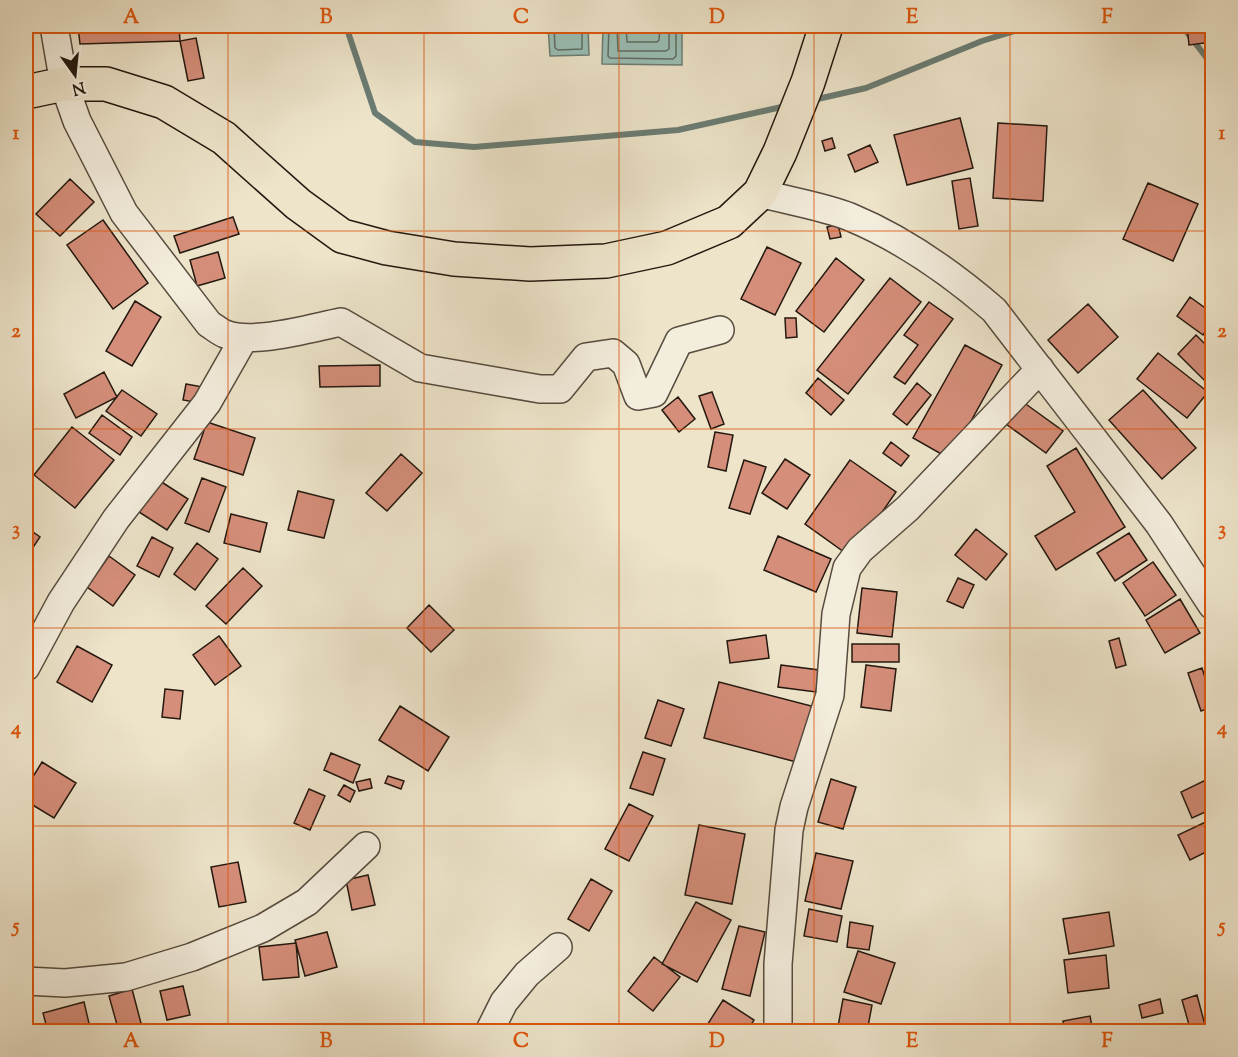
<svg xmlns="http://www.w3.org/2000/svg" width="1238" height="1057" viewBox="0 0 1238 1057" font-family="'Sorts Mill Goudy',serif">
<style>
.water{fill:#99bfb6;stroke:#6a7c73;stroke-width:1.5}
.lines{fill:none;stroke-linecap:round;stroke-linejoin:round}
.shore{stroke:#5e6c62;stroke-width:1.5}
.stream{stroke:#6a7c73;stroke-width:6}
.building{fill:#d58e7a;stroke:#24180f;stroke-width:1.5}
.minor-casing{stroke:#564b3e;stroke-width:30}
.highway-casing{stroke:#24180f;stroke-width:36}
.minor{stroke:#f3eddd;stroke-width:27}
.highway{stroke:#ede4ca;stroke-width:33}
.grid{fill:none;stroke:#de560c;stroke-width:1.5;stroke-opacity:0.55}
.neatline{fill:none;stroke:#de560c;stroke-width:2}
.grid-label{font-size:20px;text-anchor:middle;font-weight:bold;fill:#de560c}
</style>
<rect width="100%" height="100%" fill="#ede4ca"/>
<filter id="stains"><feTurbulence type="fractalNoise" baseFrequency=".00333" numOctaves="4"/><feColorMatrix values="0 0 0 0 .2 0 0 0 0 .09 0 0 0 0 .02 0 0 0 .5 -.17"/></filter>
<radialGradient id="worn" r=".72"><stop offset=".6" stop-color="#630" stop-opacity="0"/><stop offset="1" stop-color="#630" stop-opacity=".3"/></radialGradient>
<path class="water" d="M548 26H588L589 55 550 56Z
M603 26H682V65L602 64Z"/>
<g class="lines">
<path class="shore" d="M554 26 555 48 558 50 582 49V26
M609 26 608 56 610 58 673 59 676 56V26
M617 26 618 51H666L669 49V26
M626 26 627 42H657L659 40 660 26"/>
<path class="stream" d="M346 26 375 113 415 142 474 147 678 130 786 106
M1162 26 1186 31 1212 65
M813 100 866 88 982 41 1031 26"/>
</g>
<path class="building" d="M78 26H179L180 41 80 44Z
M1187 26H1212V42L1189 45Z
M196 38 204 78 188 81 180 41Z
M960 118 973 168 907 185 894 135Z
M998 123 1047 126 1043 201 993 198Z
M832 138 835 148 825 151 822 141Z
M870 145 878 162 855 172 848 155Z
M970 178 978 226 959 229 952 181Z
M70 179 94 202 60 236 36 214Z
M1148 183 1198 204 1173 261 1123 239Z
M233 217 239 234 180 253 174 236Z
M103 220 148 283 113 309 67 245Z
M838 224 841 237 830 239 827 227Z
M767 247 801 263 775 315 741 299Z
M218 252 225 278 197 286 190 260Z
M836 258 864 280 824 332 796 311Z
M890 278 921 302 848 394 817 370Z
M1190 297 1212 313V322L1203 335 1177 316Z
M135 301 161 317 132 366 106 351Z
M929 302 953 319 905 384 894 377 918 345 904 335Z
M1088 304 1118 337 1078 373 1048 340Z
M785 318H796L797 337 786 338Z
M1196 335 1212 351V373L1205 381 1178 354Z
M965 345 1002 365 950 459 913 438Z
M1158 353 1208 392 1187 418 1137 379Z
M380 365V386L320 387 319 366Z
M104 372 117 397 76 418 64 394Z
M818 378 844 400 831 415 806 393Z
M917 383 931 395 907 425 893 414Z
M186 384 203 387 200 403 183 400Z
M122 390 157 414 141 436 106 411Z
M1143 390 1196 448 1162 479 1109 420Z
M712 392 724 424 711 429 699 396Z
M678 397 695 419 679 432 662 410Z
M1023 402 1063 431 1046 453 1006 424Z
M102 415 132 437 120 455 89 433Z
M207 422 255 438 243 475 194 459Z
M72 427 114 460 75 508 34 475Z
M715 432 733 435 726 471 708 467Z
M891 442 909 456 901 466 883 453Z
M1076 448 1125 527 1056 570 1035 536 1075 512 1047 466Z
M401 454 422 473 387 511 366 493Z
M785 459 810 475 787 509 762 493Z
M744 460 766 467 750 514 729 508Z
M850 460 896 492 851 557 805 524Z
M202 478 226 487 209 532 185 523Z
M160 481 188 499 167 530 139 512Z
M298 491 334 500 324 538 288 530Z
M231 514 267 523 260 552 224 543Z
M26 527 40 537 26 558Z
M976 529 1007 554 986 580 955 555Z
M1129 533 1147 560 1115 581 1097 553Z
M778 536 831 559 816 592 764 570Z
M152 537 173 548 159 577 137 566Z
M197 543 218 559 195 590 174 574Z
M109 556 135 575 113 606 87 587Z
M1153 562 1176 595 1145 616 1123 583Z
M243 568 262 586 226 624 206 606Z
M958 578 974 585 963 608 947 601Z
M862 588 897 592 892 637 857 633Z
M1180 599 1200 633 1165 653 1146 620Z
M429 605 454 630 431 652 407 628Z
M766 635 769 658 730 663 727 641Z
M219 636 241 666 215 685 193 655Z
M1119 638 1126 665 1116 668 1109 641Z
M852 644H899V662H852Z
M77 646 112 665 92 702 57 682Z
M781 665 819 670 816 692 778 687Z
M866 665 896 669 891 711 861 707Z
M1202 668 1212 700V707L1201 711 1188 673Z
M719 682 819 708 804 764 704 738Z
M165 689 183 691 180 719 162 717Z
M658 700 684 709 671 746 645 738Z
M400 706 449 737 428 771 379 740Z
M643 752 665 759 653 795 630 788Z
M331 753 360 765 353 783 324 770Z
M42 762 76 783 54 818 26 801V788Z
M388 776 404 781 401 789 385 783Z
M1212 777V809L1192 818 1181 792Z
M370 779 372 788 359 791 356 782Z
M831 779 856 787 843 829 818 822Z
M344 785 355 791 350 802 338 795Z
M309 789 325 796 310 830 294 823Z
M629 804 653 816 629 861 605 849Z
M1212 819V849L1190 860 1178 835Z
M699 825 745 834 732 904 685 895Z
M816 853 853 861 841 909 805 901Z
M238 862 246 902 219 907 211 867Z
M368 875 375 905 352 910 346 880Z
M591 879 612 891 589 931 568 919Z
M696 902 731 920 697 982 662 964Z
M809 909 842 916 837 942 804 936Z
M1109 912 1114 946 1069 954 1063 919Z
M850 922 873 926 869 950 847 947Z
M739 926 765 932 750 996 722 989Z
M327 932 337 967 305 976 295 940Z
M296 943 299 977 263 980 259 947Z
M858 951 895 963 881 1004 844 992Z
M1106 955 1109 988 1068 993 1064 960Z
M654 957 680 977 653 1011 628 991Z
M183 986 190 1015 167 1020 160 991Z
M132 989 142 1027 119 1032 109 996Z
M1197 995 1206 1029 1191 1032 1182 1000Z
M843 999 872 1005 867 1032H837Z
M1160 999 1163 1013 1142 1018 1139 1005Z
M723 1000 754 1020 747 1032 704 1030Z
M84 1002 91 1032H48L43 1013Z
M26 1007H27L35 1032H26Z
M1090 1016 1093 1032H1065L1063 1021Z"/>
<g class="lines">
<g class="minor-casing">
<path id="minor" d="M54 26 64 84 77 121 124 213 209 324C214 327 220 332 225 334 254 345 311 328 341 322L420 368 540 389H560L586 357 613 353 626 364 638 396 654 393 679 341 720 330
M760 193C788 201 822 206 850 217 903 239 950 272 994 310L1159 524 1212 605
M26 667 61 602 116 519 207 403 244 338
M26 981 65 983 126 977 192 957 263 928 307 902 366 846
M489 1032 504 1002 527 974 558 947
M778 1032V964L789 830 794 807 830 695 836 614 847 568 860 550 908 508 1040 369"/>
</g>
<g class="highway-casing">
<path id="highway" d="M26 92 64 84H106L164 102 224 138 298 204 342 236 387 248 454 259 530 264 606 261 667 248 729 222 760 193 780 152 808 82 826 26"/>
</g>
<use href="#minor" class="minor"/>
<use href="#highway" class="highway"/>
</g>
<path class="grid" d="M228 26V1032M424 26V1032M619 26V1032M814 26V1032M1010 26V1032M26 231H1212M26 429H1212M26 628H1212M26 826H1212"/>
<rect width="1238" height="1057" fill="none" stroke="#ede4ca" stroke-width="66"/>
<g transform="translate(75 75) rotate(165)" stroke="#f3eddd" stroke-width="4.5" paint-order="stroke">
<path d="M0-4.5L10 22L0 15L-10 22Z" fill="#24180f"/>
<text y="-9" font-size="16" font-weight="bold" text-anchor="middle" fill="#24180f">N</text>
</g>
<rect x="33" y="33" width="1172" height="991" class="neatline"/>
<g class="grid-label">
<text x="131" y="23">A</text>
<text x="326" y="23">B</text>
<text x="521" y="23">C</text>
<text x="717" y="23">D</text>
<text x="912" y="23">E</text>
<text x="1107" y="23">F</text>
<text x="16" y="139">1</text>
<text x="1222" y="139">1</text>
<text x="16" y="337">2</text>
<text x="1222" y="337">2</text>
<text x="16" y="535">3</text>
<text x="1222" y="535">3</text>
<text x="16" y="734">4</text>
<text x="1222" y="734">4</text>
<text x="16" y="932">5</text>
<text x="1222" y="932">5</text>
<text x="131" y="1047">A</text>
<text x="326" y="1047">B</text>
<text x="521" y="1047">C</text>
<text x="717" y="1047">D</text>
<text x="912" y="1047">E</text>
<text x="1107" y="1047">F</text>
</g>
<rect width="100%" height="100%" filter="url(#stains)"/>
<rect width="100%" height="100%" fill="url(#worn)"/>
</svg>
